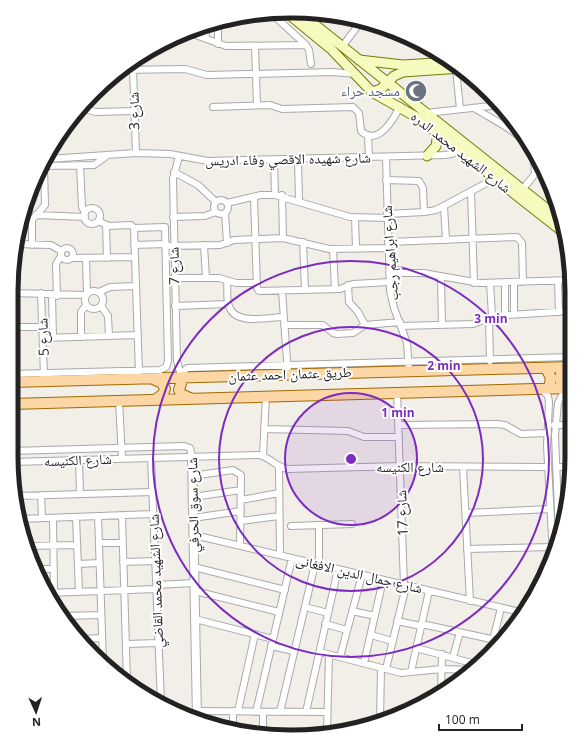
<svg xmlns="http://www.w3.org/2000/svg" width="583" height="748" viewBox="0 0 583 748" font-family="'Open Sans','Noto Naskh Arabic',sans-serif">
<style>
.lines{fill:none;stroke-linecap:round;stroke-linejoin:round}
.minor-casing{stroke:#a9a9a9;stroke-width:8}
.tertiary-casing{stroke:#a9a9a9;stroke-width:10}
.secondary-casing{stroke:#707d05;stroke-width:11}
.primary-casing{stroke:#a06b00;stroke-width:12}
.minor{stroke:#fff;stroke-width:6}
.tertiary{stroke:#fff;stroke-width:8}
.secondary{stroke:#f7fabf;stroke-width:9}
.primary{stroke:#fcd6a4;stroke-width:10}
.ring{fill:none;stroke:#7b2cbf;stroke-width:2}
.labels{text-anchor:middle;stroke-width:4;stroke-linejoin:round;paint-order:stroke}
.worship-label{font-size:14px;fill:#5b616d;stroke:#fff;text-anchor:end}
.street-label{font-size:14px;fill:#222;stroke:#fff}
.rim{fill:none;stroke:#222;stroke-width:5}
.centre{fill:#7b2cbf;stroke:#fff;stroke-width:2}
.ring-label{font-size:12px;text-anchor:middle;font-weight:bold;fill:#7b2cbf;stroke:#fff;stroke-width:4;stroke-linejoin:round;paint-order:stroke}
</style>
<rect width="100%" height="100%" fill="#f2efe9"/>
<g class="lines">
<g class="minor-casing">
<path id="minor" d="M271 13 306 45 309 50 311 64
M205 25 206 39
M187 32 226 46 306 45
M218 44V27L226 20
M255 46 257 105
M342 47 362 20
M133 69 136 153
M456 69 460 109
M122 70 185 69 207 75 333 72 355 74
M213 107 270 105 282 109 353 107 359 113 361 131C378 147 394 119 400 106
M81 108 96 112 134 111
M474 108C488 117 524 134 531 150 535 157 534 166 535 174
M426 113 500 105
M368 135 369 157
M179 156 173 179 177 361 181 376
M386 157 390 291 394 308 407 343 409 371
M48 159 136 153 170 154 208 161 444 155 452 154 461 149
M274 160 275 195
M298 160 299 201
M80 165 82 207 85 213
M45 166 94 165 108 155
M174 172 198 185 216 202
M386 180 419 181 423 188 424 212
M522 190 535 174 543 170
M471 192 474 283
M282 195 283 238
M254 197 257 288 259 291 340 289 353 284 389 282
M214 207a7 7 0 1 1 14 0a7 7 0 1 1-14 0Z
M227 203 261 195H275L350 217 388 218
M444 206 446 240
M84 216a8 8 0 1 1 16 0a8 8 0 1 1-16 0Z
M225 213 227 243
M387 214 424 212 436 210 494 179
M36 215 85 217
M173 217 205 216 216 212
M355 217 356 249
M98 221 109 226 131 225 134 228 139 373
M106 225 107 258
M303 242 305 290
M388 242 517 237 522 243 523 282
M17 244 51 245 61 251
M32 245V220L45 205 44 168
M134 245 166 244
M204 245 206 278
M166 246 220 245 234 240 283 238 329 249 388 248
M61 254a6 6 0 1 1 12 0a6 6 0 1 1-12 0Z
M333 249 335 289
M72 258 135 257
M86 258 87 294
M389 273H423L480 283 571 280
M441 276 442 325
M175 278H219L236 283H257
M227 281C228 289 226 299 229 306 235 326 268 317 284 317
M558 281 559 312
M514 282V314
M490 283 492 316
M505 283V315
M348 285 349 302 358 312 365 325
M85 300a9 9 0 1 1 18 0a9 9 0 1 1-18 0Z
M282 291 288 374
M99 292 110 287 136 286
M12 293 86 295
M41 293 44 376
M52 295 53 337
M57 296 56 264 61 256
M101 306 108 316 109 336
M175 306 228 304
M489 318 490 361
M284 325H323L333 333 337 334 353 333 365 325 400 322
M401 326 473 324 494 316 571 311
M11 327H42
M81 337V312L86 305
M43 338 138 335
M11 374 160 370 166 367 168 361 165 227 134 228
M183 377V372L187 368 570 357
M541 389 548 396 549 402 547 446 553 555
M397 392 404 585
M119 401 122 459
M398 425 497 424 505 425 521 434 548 433
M554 425H568
M264 429 348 431 364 437H399
M11 451 184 446 190 448 192 457
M263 455 266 396
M151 458 161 703
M79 460 80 494
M12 462 258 455C270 456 276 468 288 469L400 466 548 467
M279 466 280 555
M463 467 470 601
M556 467H568
M192 476 233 470 241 475 240 545
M41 495 42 518
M16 496 152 492
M193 497 241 490
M241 500 279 493
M466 513 550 509
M98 516 103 662
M122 516 127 681
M76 517 79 592
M53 518 54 593
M193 518 241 511
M19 519 153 514
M241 521 279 516
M319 525V565
M291 526 352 524
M194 535 524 613
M559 536 555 435 558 403 562 395 569 389
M99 543H122
M28 546 77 545
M467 549 552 547
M123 562 155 561
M78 564 99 563
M194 567 285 590
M37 569H54
M156 585 194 583
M195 591 279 612
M47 593 156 589
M305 607 328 613
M352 611 375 616
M63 616 101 615
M195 619 273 639
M397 621 421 626
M325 624 347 630
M422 624 500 641
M371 635 392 641
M81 639 102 638
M493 640 501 608
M126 644 158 643
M271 646 294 651
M416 648 479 665
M320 652 401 673 441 669 473 670
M340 657 362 575
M453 657 460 632
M364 663 383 580
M386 669 406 586
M116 672H127
M411 672 429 591
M441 692 442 654
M197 711 327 712
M238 711 255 634
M256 712 292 558
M280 712 315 564
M306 712 338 569
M380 721 381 668
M233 729V711
M327 732 329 655
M263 733V712"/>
</g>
<g class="tertiary-casing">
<path id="tertiary" d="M192 457 197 718"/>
</g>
<g class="secondary-casing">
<path id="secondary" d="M286 12 331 49 372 92 418 118 563 232
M299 12 561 220
M359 60 403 65 451 62
M372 92 381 89 394 76 403 72 461 68
M427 156 436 146 438 133"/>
</g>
<g class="primary-casing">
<path id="primary" d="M546 368 551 378 549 388
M183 377 179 390 181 394 190 398
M153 379 162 383 165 389 163 394 155 400
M11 382 570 367
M562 388 560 377 564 367
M11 404 569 388"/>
</g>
<use href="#minor" class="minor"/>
<use href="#tertiary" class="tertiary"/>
<use href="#secondary" class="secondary"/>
<use href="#primary" class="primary"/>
</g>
<circle cx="351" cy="459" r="66" fill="#7b2cbf" fill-opacity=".12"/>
<g class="ring">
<circle cx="351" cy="459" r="66"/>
<circle cx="351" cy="459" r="132"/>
<circle cx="351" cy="459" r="198"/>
</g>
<defs>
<g id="mosque-disc" transform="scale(1.15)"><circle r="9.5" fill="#6b7280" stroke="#fff"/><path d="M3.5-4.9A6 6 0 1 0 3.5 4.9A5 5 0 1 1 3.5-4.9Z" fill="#fff"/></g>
</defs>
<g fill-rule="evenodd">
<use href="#mosque-disc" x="416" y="91"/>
</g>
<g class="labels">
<g class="worship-label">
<text x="400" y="96">مسجد حراء</text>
</g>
<g class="street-label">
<text transform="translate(134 111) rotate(-91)" y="5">شارع 3</text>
<text transform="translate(461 152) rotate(38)" y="5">شارع الشهيد محمد الدره</text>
<text transform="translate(288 159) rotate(-1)" y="5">شارع شهيده الاقصي وفاء ادريس</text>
<text transform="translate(390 253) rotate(-94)" y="5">شارع ابراهيم رجب</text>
<text transform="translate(174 266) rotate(-91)" y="5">شارع 7</text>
<text transform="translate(43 337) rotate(-92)" y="5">شارع 5</text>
<text transform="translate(290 374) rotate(-2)" y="5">طريق عثمان احمد عثمان</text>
<text transform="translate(78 460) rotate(-2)" y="5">شارع الكنيسه</text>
<text x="410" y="472">شارع الكنيسه</text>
<text transform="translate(193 505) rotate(-91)" y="5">شارع سوق الحرفي</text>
<text transform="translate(402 513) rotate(-92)" y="5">شارع 17</text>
<text transform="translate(359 574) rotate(13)" y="5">شارع جمال الدين الافغانى</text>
<text transform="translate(156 581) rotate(-92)" y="5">شارع الشهيد محمد القاضي</text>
</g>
</g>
<path d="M0 0H583V748H0ZM291 18H292A273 273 0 0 1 565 291V457A273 273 0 0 1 292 730H291A273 273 0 0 1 18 457V291A273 273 0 0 1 291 18Z" fill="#fff" fill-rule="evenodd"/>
<path class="rim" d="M291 18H292A273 273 0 0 1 565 291V457A273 273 0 0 1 292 730H291A273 273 0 0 1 18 457V291A273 273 0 0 1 291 18Z"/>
<circle cx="351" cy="459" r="6" class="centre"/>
<g class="ring-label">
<text x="491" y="323">3 min</text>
<text x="444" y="370">2 min</text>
<text x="398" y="417">1 min</text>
</g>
<g transform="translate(36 712) rotate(177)" stroke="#ffffff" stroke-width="3" paint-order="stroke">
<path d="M0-3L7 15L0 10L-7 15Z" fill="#222222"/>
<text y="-6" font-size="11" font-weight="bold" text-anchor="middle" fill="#222222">N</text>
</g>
<path d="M439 724v6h83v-6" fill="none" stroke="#222222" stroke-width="2"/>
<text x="445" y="724" font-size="12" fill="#222222" stroke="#ffffff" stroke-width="3" paint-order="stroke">100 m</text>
</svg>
